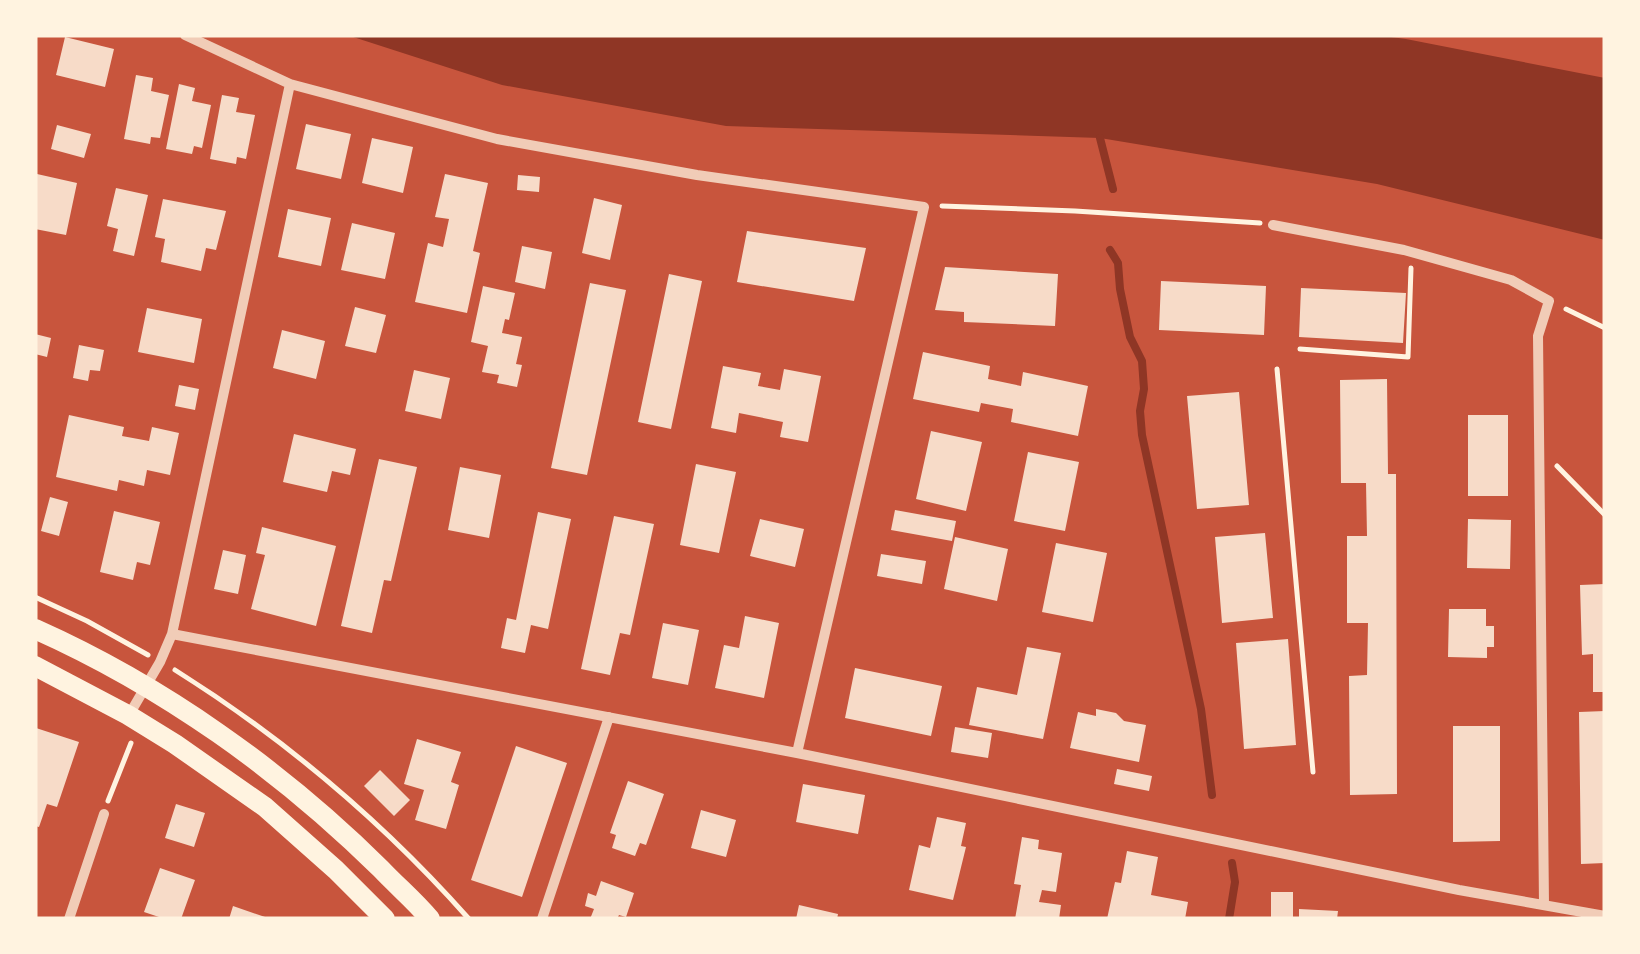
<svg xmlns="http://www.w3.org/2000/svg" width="1640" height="954" viewBox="0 0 1640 954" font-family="'Source Sans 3',sans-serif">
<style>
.water{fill:#8f3625}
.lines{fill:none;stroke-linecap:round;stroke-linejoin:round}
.stream{stroke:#8f3625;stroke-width:8}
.building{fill:#f7dbc8}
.path{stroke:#fff3e0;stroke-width:5}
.minor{stroke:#f1ccb7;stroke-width:10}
.primary{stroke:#fff3e0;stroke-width:20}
</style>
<rect width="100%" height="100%" fill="#c8553d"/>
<path class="water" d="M347 35H1376L1406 39 1605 78V240L1377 184 1100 138 726 126 502 85Z"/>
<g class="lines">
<path class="stream" d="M1100 138 1113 189
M1110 250 1118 263 1120 289 1130 337 1142 361 1144 389 1140 411 1142 435 1201 709 1212 795
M1229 919 1235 882 1232 863"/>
</g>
<path class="building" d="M65 37 114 49 105 87 56 75Z
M136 75 153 78 151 91 169 95 160 138 151 137 150 144 124 139Z
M179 84 195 88 192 101 211 105 202 148 194 146 192 154 166 149Z
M222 95 239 98 236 112 255 115 246 159 237 157 236 164 210 159Z
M306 124 351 134 341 179 296 169Z
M57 125 91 134 84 158 51 149Z
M372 138 413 147 403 193 362 183Z
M37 174 77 183 66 235 35 229V186Z
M445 174 488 183 473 251 480 253 467 313 415 302 428 243 443 247 449 219 435 217Z
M518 175 540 177 539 192 517 190Z
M116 188 148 195 134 256 113 251 118 229 107 226Z
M594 198 622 205 610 260 582 253Z
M163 199 226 211 216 250 206 248 201 271 161 262 165 239 155 237Z
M288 209 331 218 321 266 278 257Z
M352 223 395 233 385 279 341 270Z
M747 231 866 248 854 301 737 282Z
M522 246 552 252 545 289 515 282Z
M945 267 1058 274 1055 326 964 322V312L935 310Z
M669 274 702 281 671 429 638 422Z
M1161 281 1266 286 1264 335 1159 330Z
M590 283 626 290 587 475 551 468Z
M483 286 515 293 509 320 505 319 502 333 522 337 516 364 522 365 517 387 497 383 499 375 482 372 488 346 471 342Z
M1301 288 1406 293 1403 343 1299 337Z
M355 307 386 315 376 353 345 346Z
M147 308 202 319 194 363 138 352Z
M282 330 325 341 316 379 273 368Z
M35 334 51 338 47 357 35 354Z
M79 345 104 350 100 371 90 370 88 381 73 378Z
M923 352 990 366 988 379 1021 386 1023 372 1088 386 1078 436 1011 422 1013 409 981 403 979 412 913 399Z
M723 366 761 373 758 386 780 390 784 369 821 376 808 442 780 437 783 422 739 413 736 433 711 428Z
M414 370 450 378 441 419 405 411Z
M1387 379 1388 474H1396L1397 794 1350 795 1349 676 1367 675 1368 623H1347V536H1367L1366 483H1341L1340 380Z
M179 385 199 389 195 410 175 406Z
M1239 392 1249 505 1197 509 1187 396Z
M69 415 124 427 122 436 149 441 152 427 179 433 170 475 147 470 144 486 119 480 117 491 56 477Z
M1468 415H1508V496H1468Z
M931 431 982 442 966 511 916 499Z
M294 434 356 449 350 475 332 471 327 492 283 482Z
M1028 452 1079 462 1065 531 1014 521Z
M379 459 417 467 391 581 384 580 372 633 341 626Z
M696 464 736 472 719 553 680 545Z
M460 467 501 475 489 538 448 530Z
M50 497 68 502 59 536 41 531Z
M895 510 956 521 952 541 891 530Z
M114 511 160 522 150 565 137 562 133 580 100 572Z
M538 512 571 519 548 629 531 625 525 653 501 648 507 618 516 620Z
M614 516 654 524 630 635 620 633 610 675 581 669Z
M760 519 804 529 795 567 750 556Z
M1468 519 1511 520 1510 569 1467 568Z
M262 527 336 546 316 626 251 609 265 555 256 553Z
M1265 533 1273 618 1222 623 1215 537Z
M955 537 1008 549 997 601 944 589Z
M1056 543 1107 553 1093 622 1042 612Z
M223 550 246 555 238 594 214 589Z
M881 554 926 561 922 584 877 576Z
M1605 584V692H1593V654L1582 655 1580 585Z
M1449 609H1486V626H1494V647H1487V658L1448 657Z
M745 616 779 623 764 698 715 688 724 645 739 648Z
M663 623 699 630 688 685 652 678Z
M1288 639 1296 745 1244 749 1236 643Z
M1027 647 1061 653 1043 739 969 725 977 687 1017 695Z
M855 668 942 686 931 736 845 718Z
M1096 709 1116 713 1124 721 1146 725 1139 762 1070 748 1078 712 1096 716Z
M1605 711V863L1581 864 1579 712Z
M1453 726H1500V841L1453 842Z
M955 727 992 733 988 758 951 752Z
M36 728 79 742 57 807 47 804 39 827 35 826Z
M417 739 461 752 451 782 459 785 446 829 415 820 424 790 404 784Z
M516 746 567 763 522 897 471 880Z
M1117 769 1152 776 1149 791 1114 784Z
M380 770 410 800 394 816 364 786Z
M628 781 664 794 646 845 640 843 635 856 612 848 616 835 610 833 611 830Z
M803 784 865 795 858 834 796 822Z
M176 804 205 813 194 847 165 838Z
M701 810 736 820 726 857 691 848Z
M937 817 966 823 961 846 966 847 953 900 909 890 919 845 930 848Z
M1022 837 1039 840 1038 849 1062 853 1056 892 1042 890 1039 902 1061 905 1059 919H1015L1021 885 1014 884Z
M1127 851 1158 857 1151 895 1188 902 1185 919H1107L1115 882 1121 883Z
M160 868 195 880 181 919H165L144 912Z
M601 881 634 893 626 917 619 915 617 919H590L594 909 585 906 588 893 596 896Z
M1271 892H1293V919H1271Z
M799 905 838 914 837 919H796Z
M233 906 268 918V919H229Z
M1299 909 1338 911 1337 919H1299Z"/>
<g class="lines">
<path class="path" d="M942 206 1075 211 1260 223
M1566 309 1605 328
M1300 349 1408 357 1411 268
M1277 369 1313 772
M1557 466 1605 515
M35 597 87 621 148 655
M175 670C285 739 383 822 469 919
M108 801 131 743"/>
<path class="minor" d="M185 35 290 84 497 139 697 175 924 207 797 753
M1273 225 1404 250 1511 280 1549 301 1538 336 1544 904
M172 634 797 753 1459 890 1605 916
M129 715 160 662 172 634 290 84
M69 919 104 814
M542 919 609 717"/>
<path class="primary" d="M35 629C163 686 282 771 381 869 397 886 415 901 430 919
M35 666 128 715 175 744 265 807 336 870 385 919"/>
</g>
<rect width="1640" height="954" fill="none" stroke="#fff3e0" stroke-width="75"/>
</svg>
